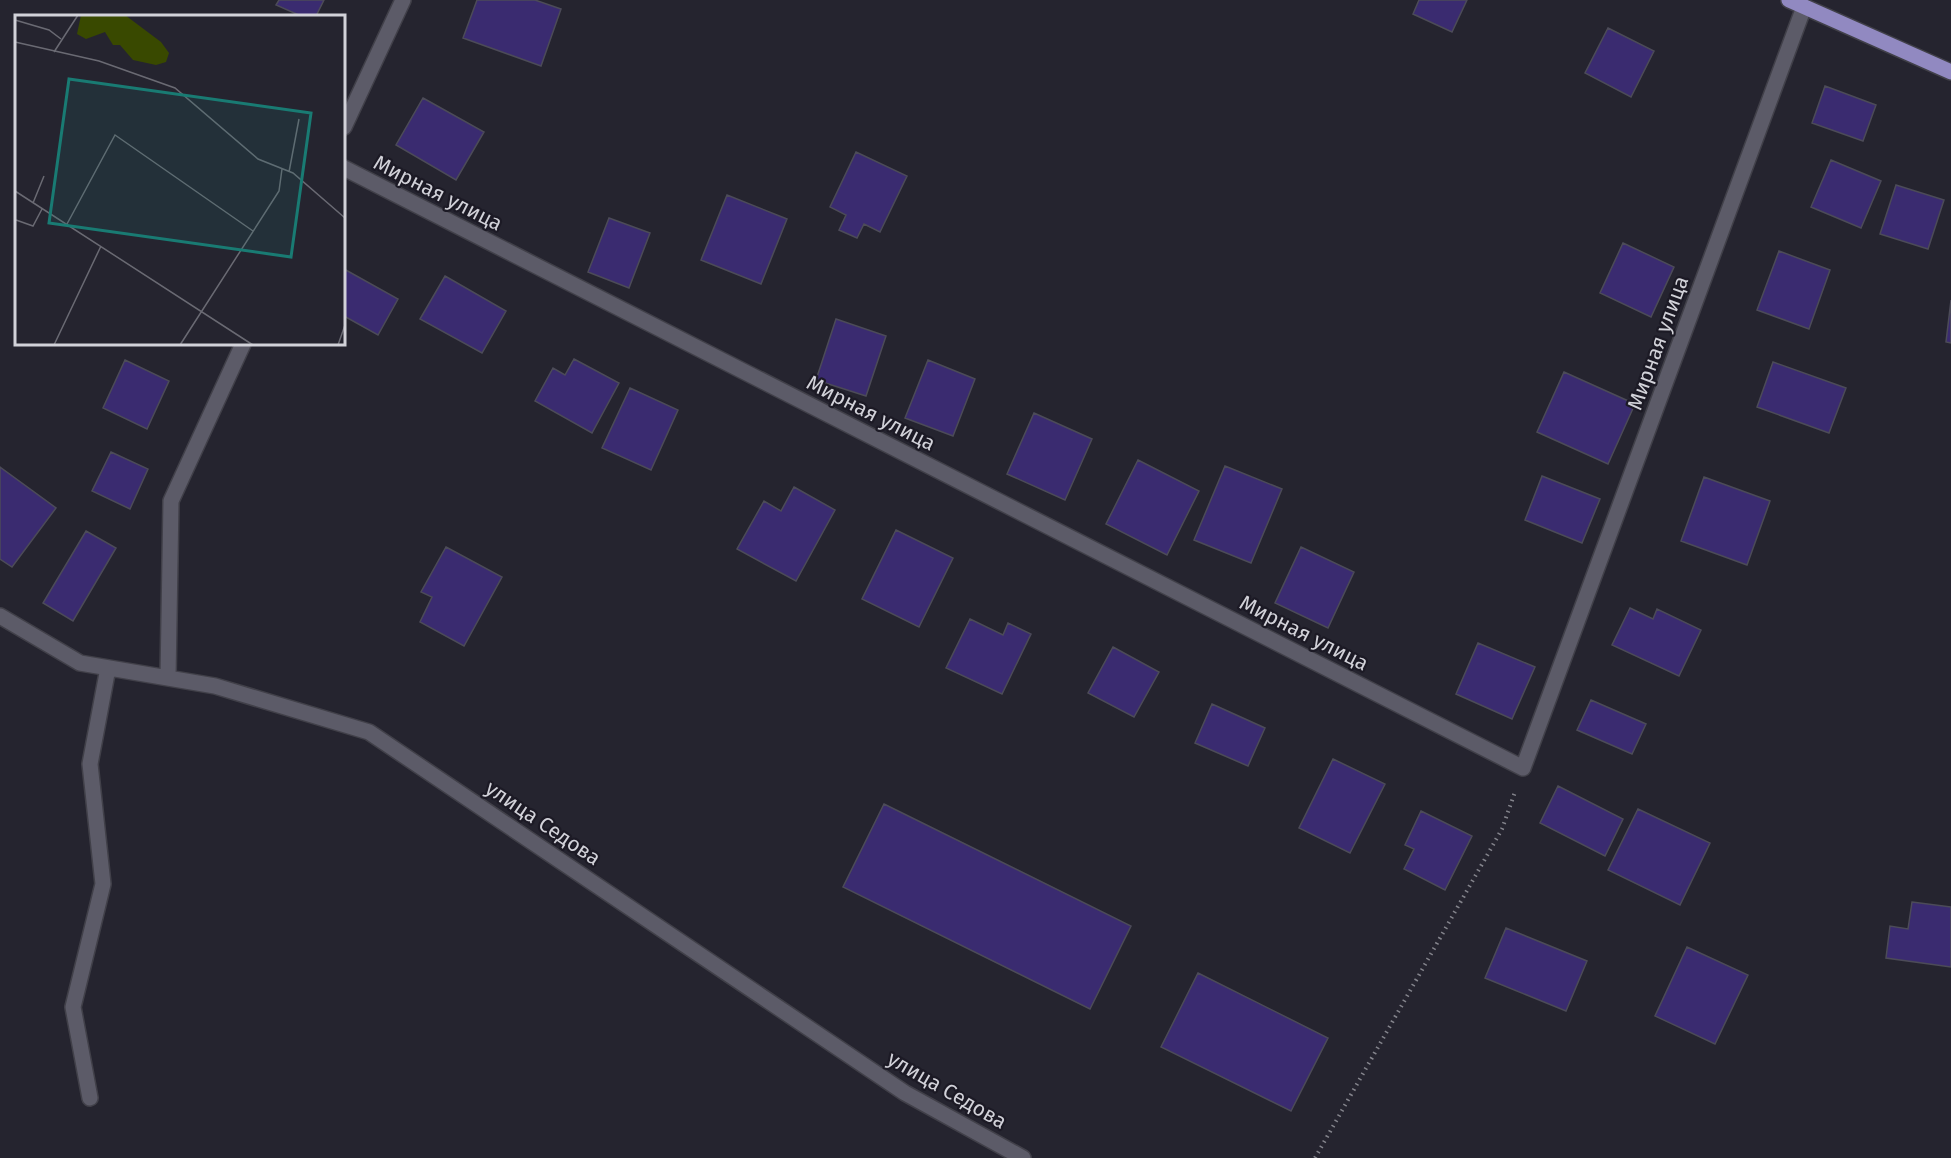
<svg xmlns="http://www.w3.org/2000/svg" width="1951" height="1158" viewBox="0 0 1951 1158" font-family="'Fira Sans',sans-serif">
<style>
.building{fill:#3a2b70;stroke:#4c4b58;stroke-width:1.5}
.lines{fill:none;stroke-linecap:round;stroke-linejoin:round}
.minor-casing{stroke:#414049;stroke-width:18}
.major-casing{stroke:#414049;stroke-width:18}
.path{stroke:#84848c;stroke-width:4;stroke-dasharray:1.5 4.5;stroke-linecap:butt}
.minor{stroke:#5c5b68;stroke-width:15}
.major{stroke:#9189c1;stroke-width:15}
.labels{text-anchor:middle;stroke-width:4.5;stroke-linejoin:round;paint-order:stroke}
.street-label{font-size:21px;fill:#d2d2d9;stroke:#1c1a25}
.inset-road{fill:none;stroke:#6a6a73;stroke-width:1.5}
.view{fill:#197b73;fill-opacity:0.15;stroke:#197b73;stroke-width:3}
.inset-edge{fill:none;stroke:#d2d2d9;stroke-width:3}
</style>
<rect width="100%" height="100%" fill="#25242f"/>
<path class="building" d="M279 0H324L316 16H301L276 5Z
M477 0H535L561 9 541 66 463 38Z
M1419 0H1467L1452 32 1413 14Z
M1608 28 1654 51 1631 97 1585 73Z
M1825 86 1876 105 1863 141 1812 123Z
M423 98 484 132 456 180 396 145Z
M856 152 907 176 880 232 864 224 857 238 839 230 846 215 830 207Z
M1831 160 1881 181 1861 228 1811 207Z
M1896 185 1944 200 1928 249 1880 234Z
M727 195 787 219 761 284 701 260Z
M609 218 650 233 629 288 588 272Z
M1623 243 1674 267 1651 317 1600 293Z
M1779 251 1830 270 1809 329 1757 310Z
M344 269 398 299 378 335 344 316Z
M445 276 506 311 482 353 420 319Z
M1951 300V343L1946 342Z
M836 319 886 336 866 396 816 380Z
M574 359 619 383 592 433 535 401 553 368 565 375Z
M125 360 169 381 147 429 103 408Z
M928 360 975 379 953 436 905 418Z
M1773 362 1846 388 1829 433 1757 407Z
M1564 372 1635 404 1608 464 1537 432Z
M630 388 678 410 651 470 602 448Z
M1034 413 1092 439 1065 500 1007 474Z
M111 452 148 469 130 509 92 491Z
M1138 460 1199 491 1167 555 1106 524Z
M1225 466 1282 489 1251 563 1194 540Z
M0 467 56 508 12 567 0 559Z
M1542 476 1600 499 1582 543 1525 520Z
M1704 477 1770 501 1747 565 1681 541Z
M794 487 835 510 796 581 737 549 764 501 781 511Z
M896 530 953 558 919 627 862 599Z
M86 531 116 548 73 621 43 603Z
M446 547 502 577 464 646 420 622 432 597 421 592Z
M1301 547 1354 572 1328 628 1275 603Z
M1630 608 1653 619 1657 609 1701 630 1679 676 1612 645Z
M970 619 1003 635 1008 623 1031 634 1002 694 946 668Z
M1478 643 1535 667 1512 719 1456 694Z
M1113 647 1159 672 1134 717 1088 693Z
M1591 700 1646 724 1632 754 1577 730Z
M1212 704 1265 728 1248 766 1195 743Z
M1333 759 1385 784 1350 853 1299 828Z
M1558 786 1623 819 1605 856 1540 823Z
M884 804 1131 926 1090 1009 843 887Z
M1638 809 1710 843 1680 905 1608 870Z
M1421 811 1472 836 1445 890 1404 869 1414 849 1405 845Z
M1912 902 1951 907V967L1886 958 1890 926 1908 929Z
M1506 928 1587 961 1566 1011 1485 978Z
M1687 947 1748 975 1715 1044 1655 1016Z
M1198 973 1328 1038 1291 1111 1161 1047Z"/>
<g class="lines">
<g class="minor-casing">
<path id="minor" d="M344 127 403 0
M344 168 1523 768 1804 7
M0 616 80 663 215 686 369 732 905 1093 1023 1158
M168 678 171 501 243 344
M90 1098 73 1007 103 884 90 764 108 668"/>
</g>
<g class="major-casing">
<path id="major" d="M1789 0 1951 72"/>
</g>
<path class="path" d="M1315 1158 1502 829 1515 792"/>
<use href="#minor" class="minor"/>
<use href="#major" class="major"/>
</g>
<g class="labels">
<g class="street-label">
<text transform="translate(438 193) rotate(27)" y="7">Мирная улица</text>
<text transform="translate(1658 343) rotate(-70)" y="7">Мирная улица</text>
<text transform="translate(871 413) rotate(27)" y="7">Мирная улица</text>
<text transform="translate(1304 633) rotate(27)" y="7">Мирная улица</text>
<text transform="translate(543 823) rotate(34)" y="7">улица Седова</text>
<text transform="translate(947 1090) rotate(30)" y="7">улица Седова</text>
</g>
</g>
<g transform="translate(15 15)">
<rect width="330" height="330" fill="#25242f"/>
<path d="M66 0H110L146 27 154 38 151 47 141 50 118 45 105 30H98L90 17 71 24 62 19Z" fill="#394900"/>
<path class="inset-road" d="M0 5 34 15 46 24M0 27 84 46 160 73 243 144 278 158 330 203M39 37 63 0M274 157 284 104M0 176 238 330M18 188 29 161M1 205 18 211 27 194M52 209 100 120 238 216M39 330 86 231M165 330 264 176 267 154M323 330 330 310"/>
<path class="view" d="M54 64 296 98 276 242 34 208Z"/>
<rect width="330" height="330" class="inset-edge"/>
</g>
</svg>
